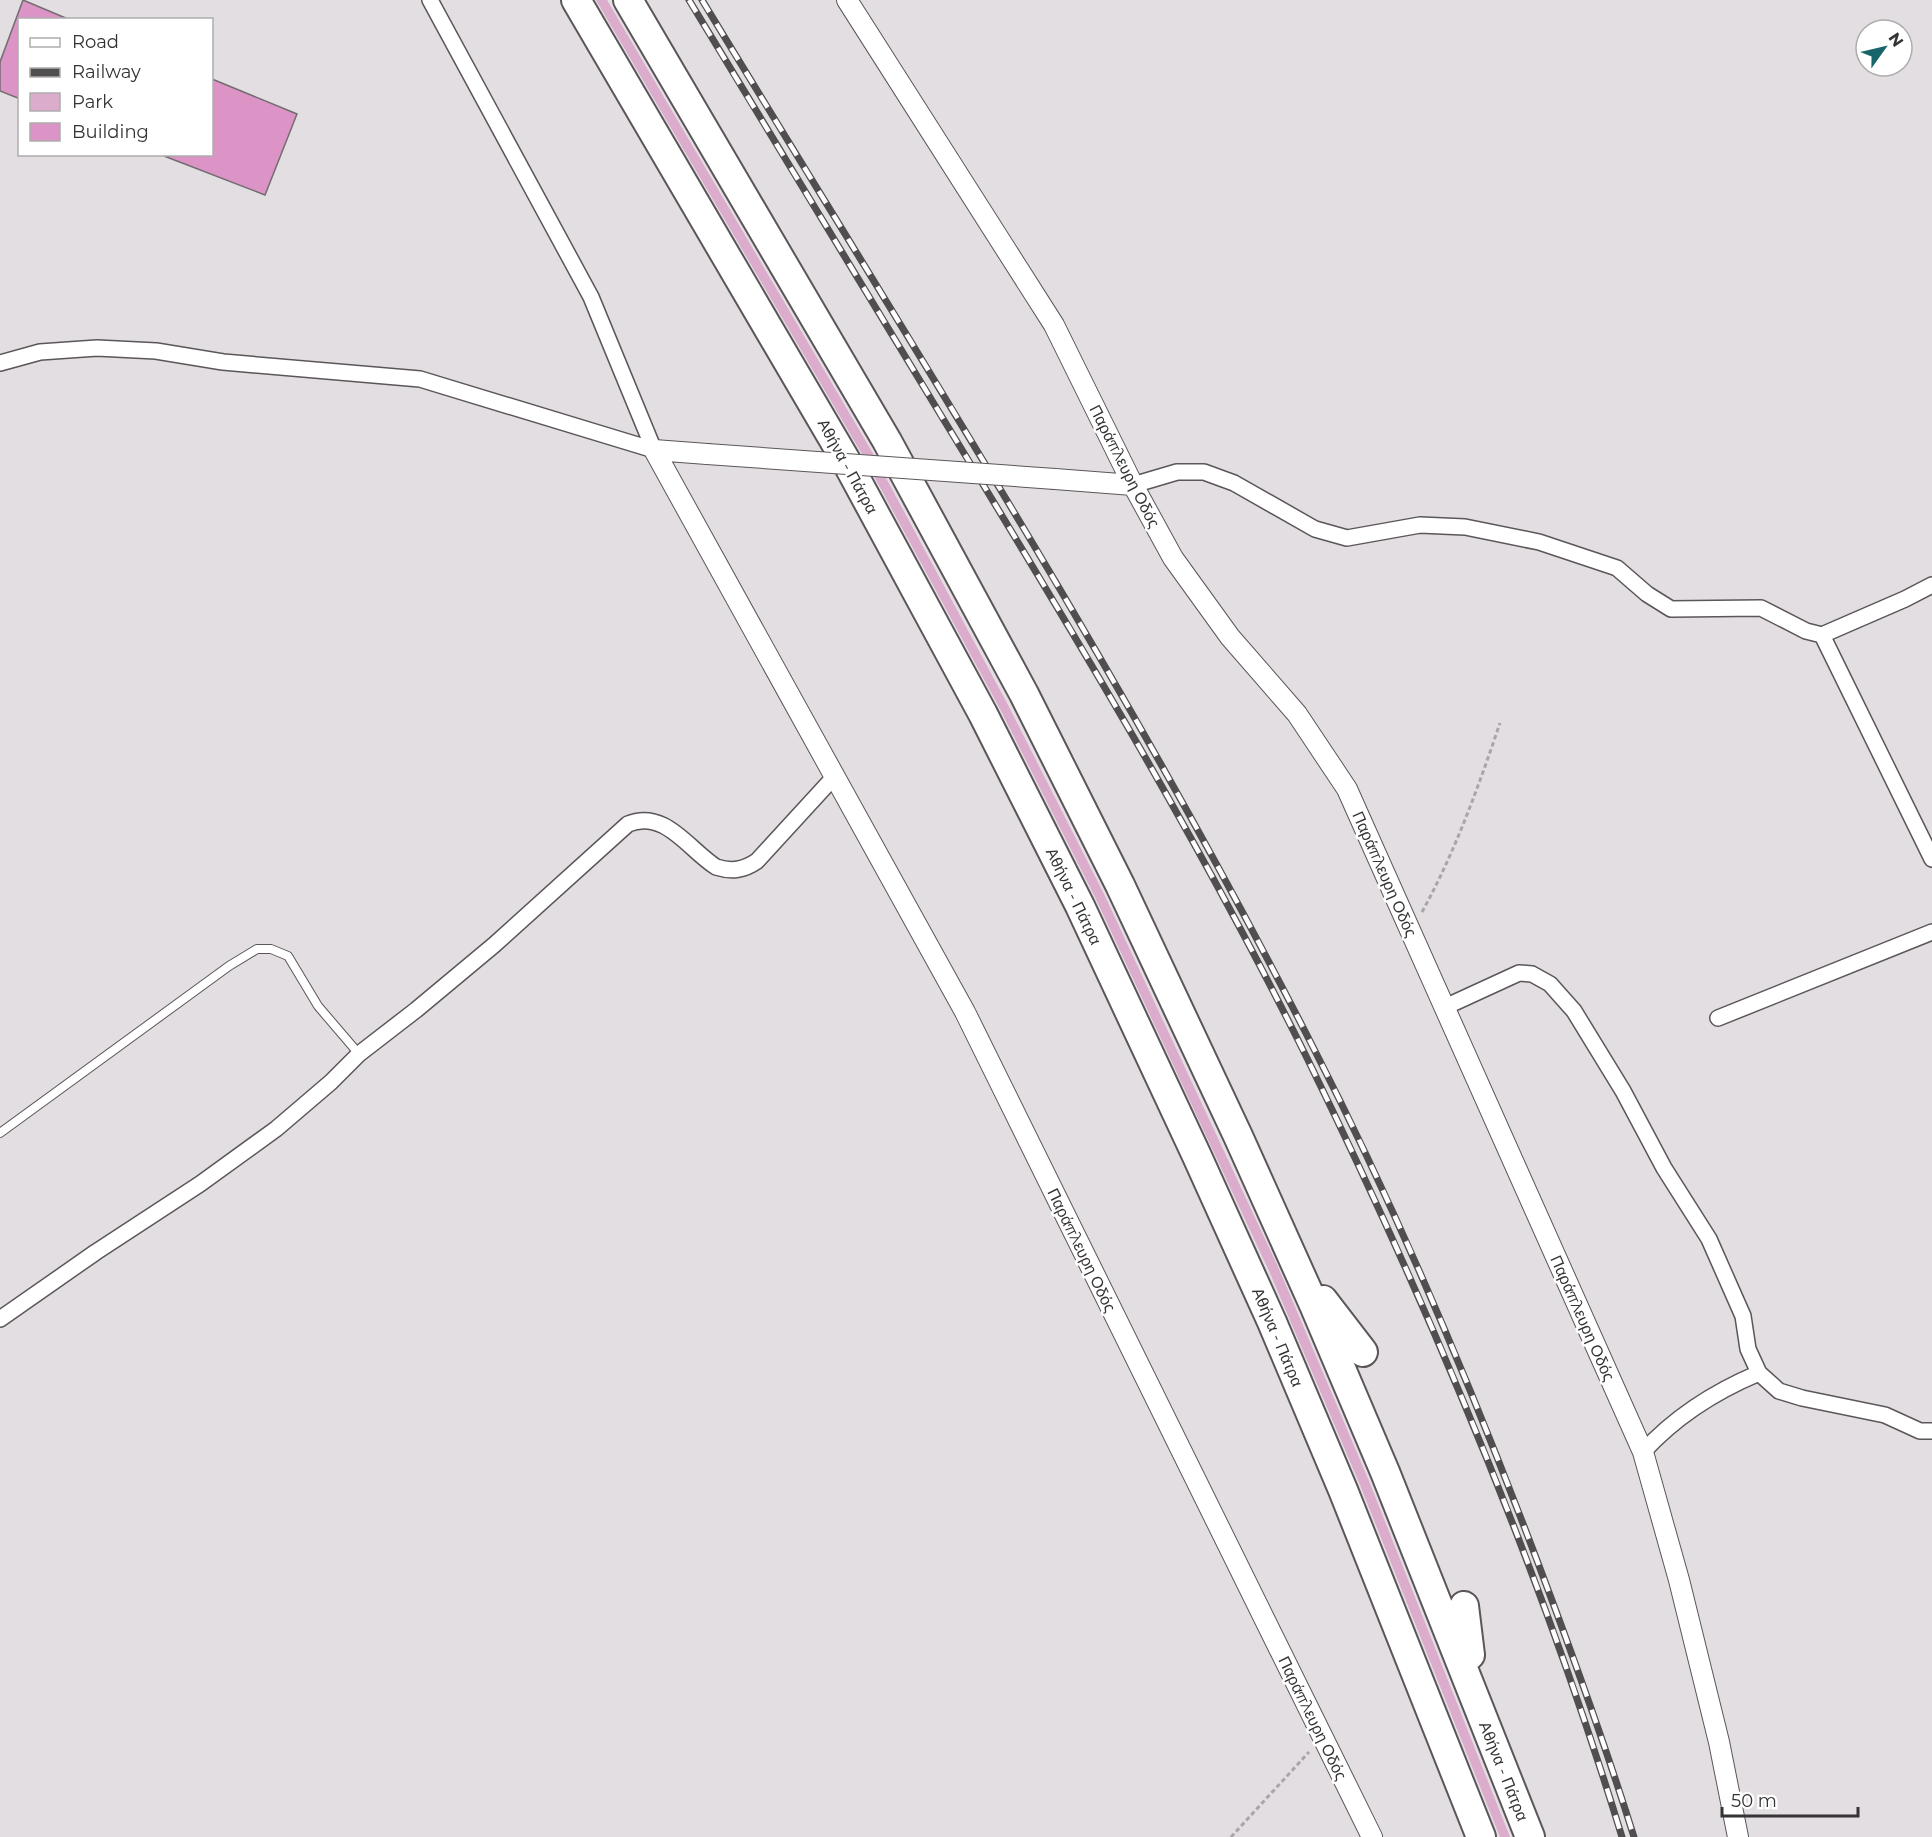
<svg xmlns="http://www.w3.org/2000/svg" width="1932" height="1837" viewBox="0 0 1932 1837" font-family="Montserrat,sans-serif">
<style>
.green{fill:#dcaccd}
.building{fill:#dc93c6;stroke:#726d70;stroke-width:1.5}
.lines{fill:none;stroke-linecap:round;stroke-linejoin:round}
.service-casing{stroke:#5b5659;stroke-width:10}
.minor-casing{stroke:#5b5659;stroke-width:18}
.tertiary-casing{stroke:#5b5659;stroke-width:22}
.motorway-casing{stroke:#5b5659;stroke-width:32}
.path{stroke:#a9a5a8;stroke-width:3;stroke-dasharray:4.5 3;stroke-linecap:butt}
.service{stroke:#fff;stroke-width:8}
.minor{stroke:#fff;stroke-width:15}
.tertiary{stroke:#fff;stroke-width:20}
.motorway{stroke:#fff;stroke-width:28}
.rail-casing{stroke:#514e4f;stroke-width:7}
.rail{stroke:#fff;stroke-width:4.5;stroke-dasharray:14;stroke-linecap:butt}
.tertiary-bridge-casing{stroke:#5b5659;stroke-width:22;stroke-linecap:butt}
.tertiary-bridge{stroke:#fff;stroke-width:20}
.labels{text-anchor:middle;stroke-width:5;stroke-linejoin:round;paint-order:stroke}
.street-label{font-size:16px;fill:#353334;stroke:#fff}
</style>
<rect width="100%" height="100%" fill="#e3dee1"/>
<path class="green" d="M596 0H607L871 450 1007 703 1104 894 1279 1269 1369 1481 1510 1837H1500L1360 1485 1270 1273 1095 897 999 707 862 454Z"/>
<path class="building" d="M23 0 68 19 20 20V99L0 91V62Z
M212 79 297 114 265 195 164 156 212 154Z"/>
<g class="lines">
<g class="service-casing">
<path id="service" d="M0 1133 229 966 257 949H271L288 956 318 1006 359 1054"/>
</g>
<g class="minor-casing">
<path id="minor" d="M430 0 591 297 654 450
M0 363 40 352 97 348 156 351 223 362 420 379 654 450
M1133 485 1177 472H1204L1234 483 1315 529 1347 538 1420 525 1465 527 1539 542 1617 568 1647 594 1671 609 1761 608 1806 631 1822 635 1905 599 1932 585
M1822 635 1932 859
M1445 1007 1519 973 1532 974 1550 984 1574 1011 1623 1091 1664 1168 1709 1239 1743 1316 1748 1349 1759 1373 1779 1391 1802 1398 1885 1415 1920 1431H1932
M1718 1018 1932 932
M0 1319 96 1252 200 1184 276 1129 331 1082 359 1054 416 1010 494 945 628 824C665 809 688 849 716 867 732 872 744 870 757 861L834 777
M1643 1452C1674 1418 1716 1391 1759 1373"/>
</g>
<g class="tertiary-casing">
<path id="tertiary" d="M847 0 1054 325 1133 485 1173 558 1230 637 1297 714 1347 789 1643 1452 1679 1580 1719 1742 1738 1837
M654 450 965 1012 1372 1837
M654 450 707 454
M1055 479 1133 485"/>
</g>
<g class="motorway-casing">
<path id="motorway" d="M576 0 845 459 983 714 1080 906 1196 1154 1272 1322 1343 1490 1481 1837
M628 0 887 441 1024 694 1120 885 1238 1136 1314 1305 1385 1472 1530 1837
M1323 1300 1363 1352
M1464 1606 1470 1655"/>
</g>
<path class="path" d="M1422 912C1455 852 1478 788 1500 723
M1231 1837 1309 1752"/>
<use href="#service" class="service"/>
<use href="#minor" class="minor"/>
<use href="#tertiary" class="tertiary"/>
<use href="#motorway" class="motorway"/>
<g class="rail-casing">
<path id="rail" d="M689 0C773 139 858 278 942 417 1070 627 1198 838 1307 1058 1430 1309 1540 1569 1622 1837
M702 0C912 346 1131 688 1314 1049 1399 1215 1472 1388 1538 1563 1572 1653 1605 1744 1634 1837"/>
</g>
<use href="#rail" class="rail"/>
<g class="tertiary-bridge-casing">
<path id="tertiary-bridge" d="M707 454 1055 479"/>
</g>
<use href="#tertiary-bridge" class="tertiary-bridge"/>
</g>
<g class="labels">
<g class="street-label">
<text transform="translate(848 466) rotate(61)" y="6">Αθήνα - Πάτρα</text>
<text transform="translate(1125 466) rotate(63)" y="6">Παράπλευρη Οδός</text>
<text transform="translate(1385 874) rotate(66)" y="6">Παράπλευρη Οδός</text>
<text transform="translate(1074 896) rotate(64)" y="6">Αθήνα - Πάτρα</text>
<text transform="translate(1082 1250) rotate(64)" y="6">Παράπλευρη Οδός</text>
<text transform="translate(1583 1318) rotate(66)" y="6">Παράπλευρη Οδός</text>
<text transform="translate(1278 1337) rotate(67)" y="6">Αθήνα - Πάτρα</text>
<text transform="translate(1313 1718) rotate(64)" y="6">Παράπλευρη Οδός</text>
<text transform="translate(1504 1771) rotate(68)" y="6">Αθήνα - Πάτρα</text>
</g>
</g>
<rect x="18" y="18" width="195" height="138" fill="#ffffff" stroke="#aeadae" stroke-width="1.5"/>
<rect x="30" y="38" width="30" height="9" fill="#ffffff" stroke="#aeadae" stroke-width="1.5"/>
<text x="72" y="48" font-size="18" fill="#353334">Road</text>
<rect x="30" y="68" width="30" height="9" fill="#514e4f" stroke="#aeadae" stroke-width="1.5"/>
<text x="72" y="78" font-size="18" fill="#353334">Railway</text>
<rect x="30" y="93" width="30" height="18" fill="#dcaccd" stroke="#aeadae" stroke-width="1.5"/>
<text x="72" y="108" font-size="18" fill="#353334">Park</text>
<rect x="30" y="123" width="30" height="18" fill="#dc93c6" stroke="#aeadae" stroke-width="1.5"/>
<text x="72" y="138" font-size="18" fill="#353334">Building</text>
<g transform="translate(1884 48) rotate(56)"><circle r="28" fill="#ffffff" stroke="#aeadae" stroke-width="1.5"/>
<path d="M0-4.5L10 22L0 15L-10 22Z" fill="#17656b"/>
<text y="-9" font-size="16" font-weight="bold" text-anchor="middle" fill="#353334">N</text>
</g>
<path d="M1722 1807v9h136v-9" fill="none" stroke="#353334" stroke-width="3"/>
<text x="1731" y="1807" font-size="18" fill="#353334" stroke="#ffffff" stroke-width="4.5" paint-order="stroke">50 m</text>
</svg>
